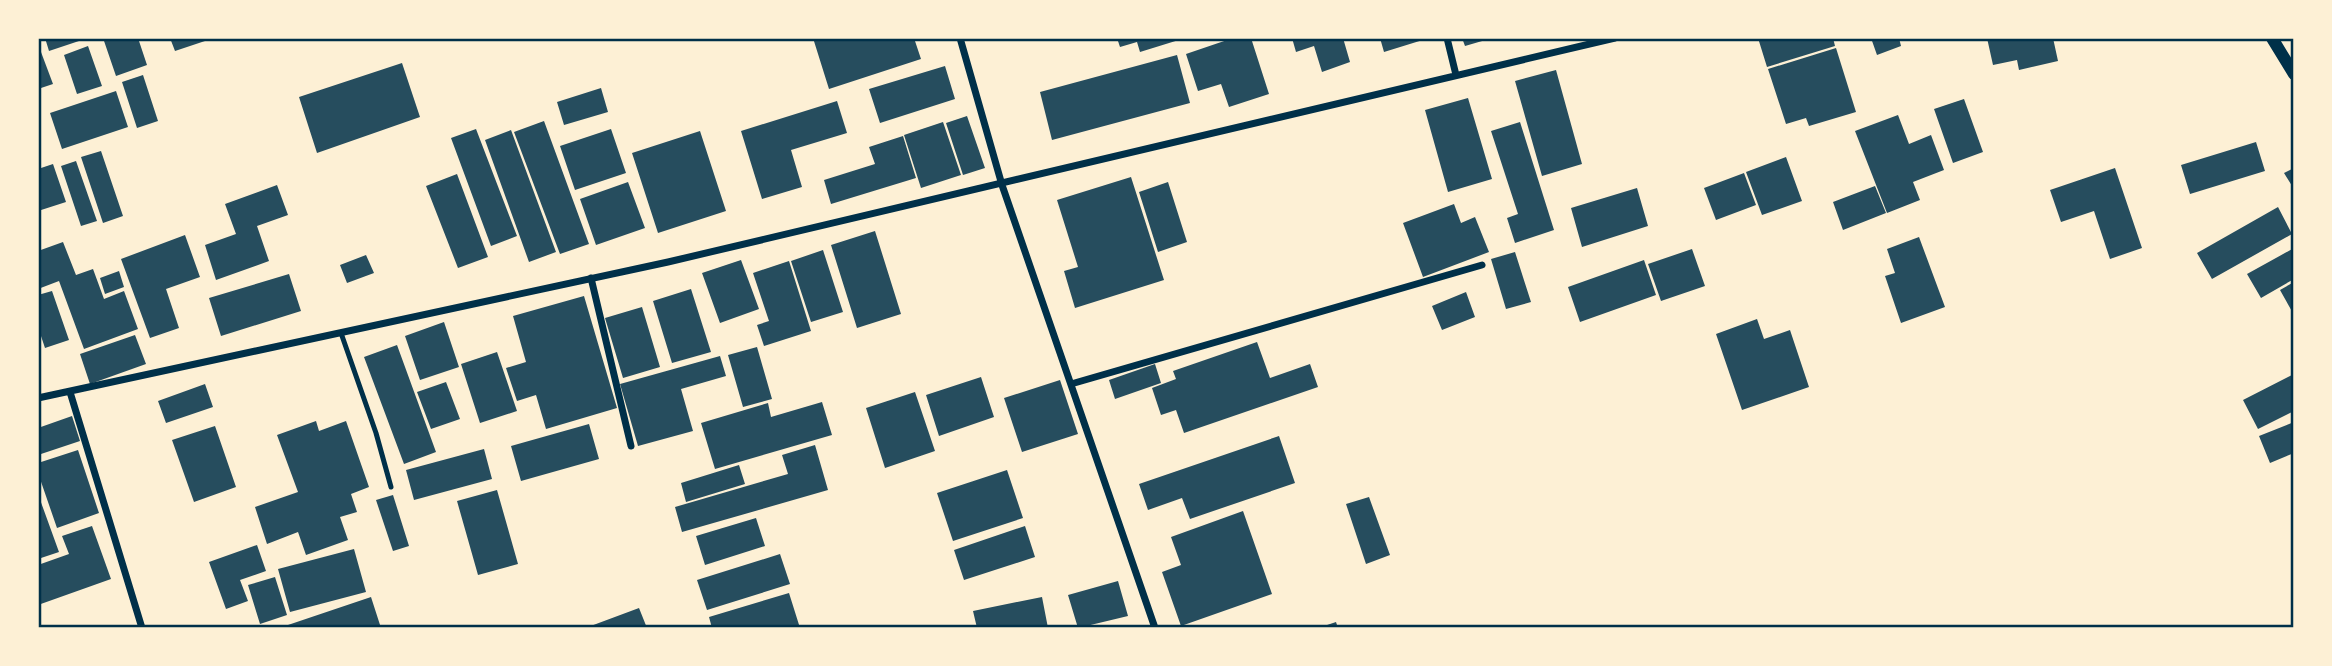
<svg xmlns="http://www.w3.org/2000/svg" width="2332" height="666" viewBox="0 0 2332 666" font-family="'Public Sans',sans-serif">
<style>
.building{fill:#264d5e}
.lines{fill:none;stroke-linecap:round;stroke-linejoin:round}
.service{stroke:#003049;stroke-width:5}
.minor{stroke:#003049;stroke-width:7}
.tertiary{stroke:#003049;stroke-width:12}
.neatline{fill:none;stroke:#003049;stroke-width:2.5}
</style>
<rect width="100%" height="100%" fill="#fdf0d5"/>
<path class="building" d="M45 38H85V39L49 51Z
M103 38H138L147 65 116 76Z
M170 38H211V39L175 51Z
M813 38H914L921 59 829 89Z
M1117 38H1182V39L1140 52 1137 42 1120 47Z
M1233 38H1251L1269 94 1229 107 1221 84 1198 91 1186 54Z
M1292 38H1343L1350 62 1322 72 1314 46 1296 52Z
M1380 38H1426V39L1384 52Z
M1462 38H1489V39L1465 46Z
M1758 38H1833L1835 46 1767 67Z
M1871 38H1899L1901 46 1877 55Z
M1987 38H2053L2058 61 2019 70 2017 60 1993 65Z
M38 44 53 84 38 89Z
M88 46 102 86 77 94 64 55Z
M1836 48 1856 112 1809 126 1806 118 1786 124 1768 69Z
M1177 55 1190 103 1052 140 1040 92Z
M402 63 420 117 317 153 299 97Z
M945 66 955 99 880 123 869 89Z
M1556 70 1582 164 1542 176 1515 81Z
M143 75 158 121 137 128 122 82Z
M601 88 608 112 564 125 557 102Z
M116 91 128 127 62 149 50 113Z
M1468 98 1492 179 1448 192 1425 110Z
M1964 99 1983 152 1953 163 1934 109Z
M837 101 847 133 791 150 802 187 762 199 741 131Z
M1898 115 1909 144 1931 135 1944 170 1913 182 1920 200 1887 213 1855 131Z
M967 116 985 168 963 175 946 123Z
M544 121 589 244 560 254 514 132Z
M943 122 961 175 921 188 904 135Z
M1520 122 1554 230 1515 243 1507 218 1518 214 1491 131Z
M476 129 517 236 491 246 451 138Z
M611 129 626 173 575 190 560 146Z
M511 130 556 252 529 262 485 140Z
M700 131 726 211 658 233 632 153Z
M903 136 916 178 831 204 824 180 875 164 869 147Z
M2256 142 2265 171 2190 194 2181 165Z
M101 151 123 216 103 223 81 157Z
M1786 157 1802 201 1762 215 1746 172Z
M76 161 97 221 81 226 61 166Z
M53 164 66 202 38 211V169Z
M2115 168 2142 248 2110 259 2094 211 2061 222 2050 190Z
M2294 168V189L2284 173Z
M1744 173 1756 205 1716 220 1704 188Z
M457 174 488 257 458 268 426 186Z
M1131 177 1164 280 1075 308 1064 271 1078 267 1057 200Z
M628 182 645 228 596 245 580 199Z
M1168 182 1187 242 1158 252 1139 192Z
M277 185 288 215 257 226 269 261 216 280 205 245 236 234 225 204Z
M1875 186 1886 213 1843 230 1833 202Z
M1637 188 1648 226 1582 247 1571 208Z
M1454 204 1461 223 1475 217 1489 252 1423 277 1403 223Z
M2278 207 2292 234 2212 279 2197 253Z
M875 231 901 314 857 328 831 245Z
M185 235 200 277 166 289 179 328 150 338 121 259Z
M1919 237 1945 307 1901 323 1885 276 1895 273 1887 249Z
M63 242 76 275 93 269 104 299 124 291 138 329 84 349 59 281 38 289V251Z
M2294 248V279L2261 298 2247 274Z
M1692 249 1705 286 1661 301 1648 264Z
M823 250 843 312 811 322 791 261Z
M1515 252 1531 302 1506 309 1491 259Z
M366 255 374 273 347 283 340 265Z
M741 260 759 309 720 323 702 273Z
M1644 260 1656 295 1580 322 1568 287Z
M789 261 811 331 764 346 757 325 769 321 753 273Z
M119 271 124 287 105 294 100 278Z
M289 274 301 311 221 336 209 298Z
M2294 282V315L2280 290Z
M691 289 711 352 672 363 653 301Z
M52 291 69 340 45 348 38 327V295Z
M1466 292 1475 317 1442 330 1432 306Z
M584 296 617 408 546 429 536 395 517 401 506 368 526 362 513 316Z
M642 307 660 367 623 378 605 318Z
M1757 319 1764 339 1790 330 1809 387 1742 410 1716 334Z
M444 322 459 367 420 380 405 336Z
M135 335 146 364 90 384 80 354Z
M1257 342 1270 378 1310 364 1318 387 1184 433 1176 410 1161 415 1152 388 1176 379 1173 371Z
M397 345 436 452 404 464 364 357Z
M757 347 772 399 743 407 728 355Z
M497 352 517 411 480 423 461 364Z
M720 356 726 376 681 389 693 431 638 446 620 384Z
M1155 364 1161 383 1115 399 1109 380Z
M2294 374V411L2258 429 2243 400Z
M981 377 994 417 939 436 926 395Z
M1060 380 1078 434 1022 452 1004 398Z
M446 382 460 419 431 429 417 392Z
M205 384 213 407 166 423 158 401Z
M915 392 935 451 885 468 866 408Z
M822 402 832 435 715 469 701 423 768 403 771 417Z
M72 416 80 441 38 455V428Z
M316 421 319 431 346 421 369 487 351 494 357 512 340 517 348 540 306 555 298 532 267 544 255 507 298 492 277 435Z
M2294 422V453L2270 463 2259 436Z
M589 424 599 459 521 481 511 446Z
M215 426 236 487 194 502 172 440Z
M1279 436 1295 483 1190 519 1182 498 1148 510 1139 484Z
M815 445 828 490 682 532 675 507 788 474 782 455Z
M484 449 492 479 414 500 406 470Z
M78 450 99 513 57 528 38 473V463Z
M739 465 745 484 686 502 681 483Z
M1007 470 1023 518 953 541 937 493Z
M497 490 518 564 478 575 457 501Z
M38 494 59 552 38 559Z
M393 495 409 546 393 551 376 500Z
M1369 497 1390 555 1366 564 1346 504Z
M1243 511 1272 594 1181 626 1162 572 1181 565 1171 537Z
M756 518 765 546 705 565 696 536Z
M92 526 111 579 38 605V565L69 554 62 536Z
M1025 526 1035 557 964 580 954 550Z
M257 545 266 571 240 580 248 601 226 609 209 562Z
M354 549 366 592 290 612 278 569Z
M780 554 790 584 707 610 697 580Z
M275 577 287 615 260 624 248 585Z
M1118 581 1128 616 1078 628 1068 595Z
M789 593 800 628H712L709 617Z
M371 597 381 628H282V627Z
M1042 597 1048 628H977L973 611Z
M639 608 647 628H588V627Z
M1336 622 1338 628H1321V627Z"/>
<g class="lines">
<path class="service" d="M341 333 376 433 391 487"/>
<path class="minor" d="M960 38 1002 185 1155 628
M1447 38 1456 75
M591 278 631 446
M1071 384 1482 265
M70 392 142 628
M38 398 668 262 1615 38"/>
<path class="tertiary" d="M2272 38 2294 74"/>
</g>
<rect width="2332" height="666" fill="none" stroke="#fdf0d5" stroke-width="80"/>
<rect x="40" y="40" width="2252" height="586" class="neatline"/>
</svg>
